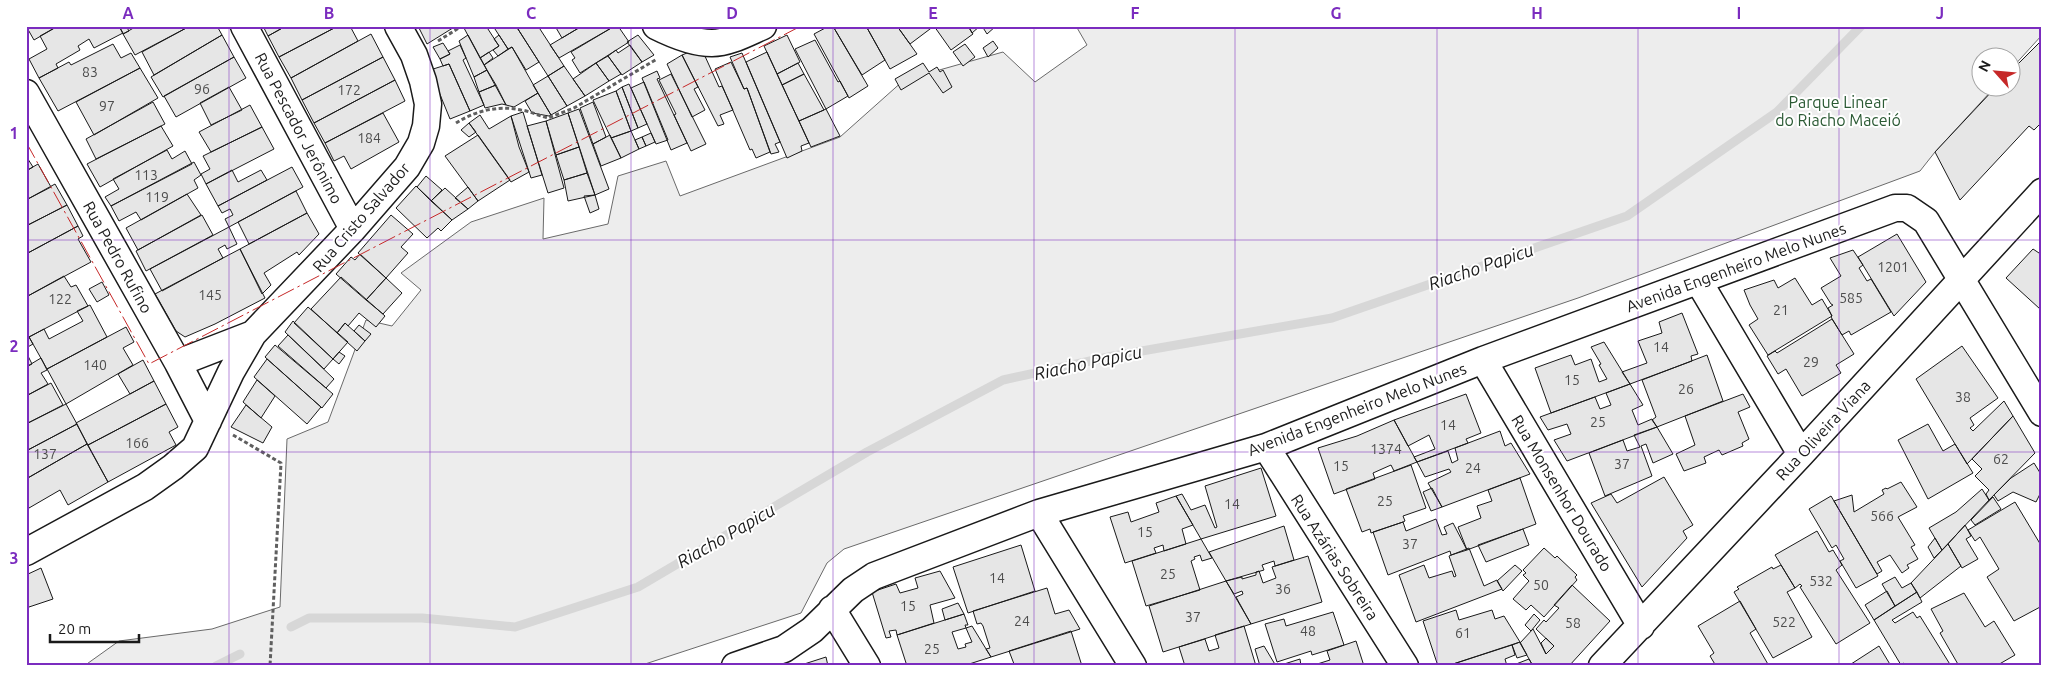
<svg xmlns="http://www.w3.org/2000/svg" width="2068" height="692" viewBox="0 0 2068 692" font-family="Ubuntu,sans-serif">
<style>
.built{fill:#ededed;stroke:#6a6a6a}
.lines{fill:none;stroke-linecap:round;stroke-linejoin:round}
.stream{stroke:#d7d7d7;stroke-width:9}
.building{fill:#e6e6e6;stroke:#1a1a1a;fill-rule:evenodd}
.street-casing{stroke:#1a1a1a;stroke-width:29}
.path{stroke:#5f5f5f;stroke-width:3;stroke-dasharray:4 2.5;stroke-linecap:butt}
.street{stroke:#fff;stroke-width:26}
.power{stroke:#c62828;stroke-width:1;stroke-dasharray:18 4 2.5 4;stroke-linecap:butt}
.grid{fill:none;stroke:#7b2cbf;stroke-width:1;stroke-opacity:0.55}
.labels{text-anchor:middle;stroke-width:4;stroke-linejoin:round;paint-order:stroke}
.number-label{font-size:14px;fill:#4d4d4d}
.park-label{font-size:16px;fill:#2b5a34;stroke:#fff}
.street-label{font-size:16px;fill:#1a1a1a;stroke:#fff}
.water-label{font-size:18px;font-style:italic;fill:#1a1a1a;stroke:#fff}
.neatline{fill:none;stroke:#7b2cbf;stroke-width:2}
.grid-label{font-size:16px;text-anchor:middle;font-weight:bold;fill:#7b2cbf}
</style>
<rect width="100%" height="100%" fill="#fff"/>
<path class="built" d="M1076 26H2042V35L2011 69 2010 58H1980V88H1994L1935 152 1920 171 1578 298 844 549 827 563 801 613 639 666H84L119 641 212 629 280 607 287 439 328 422 366 320 392 326 421 290 401 273 471 222 544 198 543 239 608 224 618 176 666 161 680 196 840 137 904 80 1003 52 1035 82 1087 45Z"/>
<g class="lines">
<path class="stream" d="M291 627 309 618H422L515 627 638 587 867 452 1003 380 1113 356 1332 318 1627 216 1777 112 1861 26
M216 666 240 654"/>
</g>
<path class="building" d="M26 26H58L34 40Z
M58 26H119L123 33 94 48 89 39 78 46 80 50 56 64 58 68 39 78 29 59 47 49 40 36Z
M119 26H126L129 31 123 34Z
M137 26H190L135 55 123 34Z
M190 26H208L209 28 217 26 222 35 154 75 142 52Z
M263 26H286L268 36Z
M286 26H338L279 57 268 36Z
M338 26H350L358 41 291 78 279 57Z
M418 26H456L427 44Z
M466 26H486L499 46 480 58 464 28Z
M493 26H516L539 62 526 70 512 47 508 49Z
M516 26H538L564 66 548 76Z
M555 26H582L562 38Z
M582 26 613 27 559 58 550 45Z
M618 26 629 42 580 73 572 60 575 58 571 52 613 27Z
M829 26 834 28 868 86 849 98 814 34Z
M837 26H866L885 60 862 75 834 28Z
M866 26H897L917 54 890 69Z
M897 26H934L910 44Z
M934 26H968L973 34 951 50Z
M968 26H980L972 33Z
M982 26H996L987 34Z
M371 34 383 57 302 100 291 78Z
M222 35 234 57 163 97 151 77Z
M468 35 487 70 474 77 459 41Z
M499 35 508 49 498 56 493 50 499 46 494 39Z
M638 35 654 55 642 62 627 42Z
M787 35 800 62 777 74 764 46Z
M815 40 838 82 840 81 848 96 826 109 795 49Z
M2042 40V122L2034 130 2029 126 1960 200 1935 152 1995 88H2010V72Z
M993 41 998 48 988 57 983 48Z
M443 43 450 54 440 59 433 47Z
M113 44 121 58 131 53 140 68 58 111 39 78 69 62 71 65Z
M965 44 975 57 963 66 953 52Z
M460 45 466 58 463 60 484 105 470 111 449 64 443 66 440 59 450 54 448 51Z
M630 45 642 62 622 75 608 56 616 50 618 53Z
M512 47 538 93 514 107 506 105 484 65Z
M489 52 493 58 484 65 480 58Z
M767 52 809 143 801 146 802 151 787 158 746 62Z
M687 53 704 54 719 87 722 86 733 110 720 115 724 124 718 126 682 55Z
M742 53 780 142 775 144 779 152 771 154 747 88 744 89 730 57Z
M682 55 698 87 694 89 705 110 692 117 667 64Z
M608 56 621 74 609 81 596 63Z
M234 57 246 78 176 117 164 96Z
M383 57 395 80 314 123 302 100Z
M731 62 744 89 747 88 770 152 756 158 752 149 750 150 715 69Z
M596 63 609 81 585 96 573 79Z
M798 63 804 74 782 85 777 74Z
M923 63 929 72 937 67 940 72 943 70 952 87 943 93 929 73 901 90 895 79Z
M449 64 470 111 450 119 430 70Z
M564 66 585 96 567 106 548 76Z
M140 68 158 98 94 135 76 102Z
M487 70 496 85 479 92 474 77Z
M657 71 660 78 657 79 687 143 671 150 642 78Z
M671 74 706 144 691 151 674 115 676 114 659 80Z
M804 74 824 110 799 121 782 85Z
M548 76 567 106 551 115 533 85Z
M395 80 405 101 325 143 314 123Z
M644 82 668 140 656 144 631 88Z
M629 84 647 124 638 128 622 87Z
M496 85 506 105 502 104 485 108 479 92Z
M229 87 242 110 211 125 200 103Z
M622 87 638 128 631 131 616 91Z
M616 91 631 131 611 138 593 100Z
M538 93 551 115 549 116 532 113 525 101Z
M153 102 165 124 96 159 86 139Z
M593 102 606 137 593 144 580 108Z
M250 105 262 127 211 152 199 132Z
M579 109 609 189 595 195 568 113Z
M826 109 840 136 811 147 799 121Z
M523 112 542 175 531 178 511 116Z
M383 113 399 142 351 169 344 156 334 161 325 143Z
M568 113 579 147 556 155 546 121Z
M480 115 489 129 511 116 519 147 529 172 511 182 469 123Z
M546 121 564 188 548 193 527 126Z
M469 123 476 132 469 137 461 130Z
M161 126 173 146 100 187 87 164Z
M262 127 274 149 206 184 201 174 210 169 203 156Z
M631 131 639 149 621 158 611 138Z
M651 133 655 142 646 146 642 137Z
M478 135 510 180 478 201 445 156Z
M610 135 621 158 601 166 593 144Z
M642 137 646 146 639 149 635 140Z
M579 147 587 173 564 180 556 155Z
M167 150 172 159 185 151 192 164 111 206 105 197 119 189 113 179Z
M26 156 33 167 26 171Z
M194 162 201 175 194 180 198 188 141 220 136 212 119 221 111 206Z
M38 164 51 187 26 200V171Z
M292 167 303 187 229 227 225 219 233 215 230 209 222 213 218 206Z
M232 170 238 182 261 170 267 180 218 206 206 184Z
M587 173 595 195 568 201 564 180Z
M426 176 442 190 431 201 417 187Z
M55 184 67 205 26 226V200Z
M416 186 452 220 441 231 438 228 427 238 396 208Z
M468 187 478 201 468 209 455 198Z
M445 188 468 209 452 220 431 201Z
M296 191 307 213 249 244 238 222Z
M187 194 201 215 138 250 126 228Z
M595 195 599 209 590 213 584 196Z
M67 205 78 226 26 254V226Z
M307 213 319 234 299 255 297 252 264 273 271 285 262 294 240 249Z
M202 215 213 235 146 271 136 251Z
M391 215 413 234 401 247 408 253 386 278 358 253Z
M78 226 83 236 78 239 91 262 26 297V254Z
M229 227 237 244 227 249 225 245 218 249 223 258 162 291 150 269Z
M1897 234 1926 282 1894 316 1858 257Z
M240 249 265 298 215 324 185 337 176 331 155 294Z
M2033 249 2042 255 2040 309 2006 278Z
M1853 250 1863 265 1859 268 1867 281 1871 279 1891 312 1851 335 1849 331 1842 335 1831 317 1832 316 1828 308 1833 305 1831 304 1821 288 1841 276 1830 258Z
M360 254 386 278 366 300 336 274 351 257 355 260Z
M64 276 71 287 76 285 88 306 29 337 26 331V297Z
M341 277 385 316 376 327 359 313 348 326 345 323 337 333 311 309Z
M386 278 402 293 383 314 366 300Z
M1795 278 1812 305 1822 299 1832 316 1768 355 1749 325 1758 319 1750 305 1744 290 1774 280 1778 288Z
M102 282 109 295 97 302 89 289Z
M90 305 107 337 47 369 29 337 44 329 49 339 83 321 77 311Z
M308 307 348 342 333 359 294 323Z
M1682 313 1698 354 1691 356 1692 361 1630 384 1622 372 1647 363 1638 341 1662 333 1659 322Z
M1832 319 1854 354 1836 365 1841 373 1802 396 1786 369 1778 374 1767 356 1775 351 1777 353Z
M293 321 333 359 324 369 285 332Z
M345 323 365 341 357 351 337 333Z
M359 325 371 334 365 341 354 331Z
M126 327 134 342 123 348 133 365 66 404 47 369Z
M288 335 334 379 326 388 278 346Z
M29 337 33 344 26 348V338Z
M1604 342 1630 384 1551 413 1535 368 1571 355 1575 365 1591 359 1599 382 1607 379 1599 365 1601 364 1591 347Z
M275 345 333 394 322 408 265 357Z
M1962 346 1998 398 1970 418 1974 425 1970 428 1973 431 2004 401 2013 416 1967 464 1916 379Z
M26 352 32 364 26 367Z
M339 352 345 356 339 364 333 359Z
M1707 355 1723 401 1657 427 1652 420 1656 417 1642 380Z
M41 358 47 370 41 373 48 384 26 396V367Z
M267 359 321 407 307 424 254 377Z
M143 360 154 381 130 394 118 374Z
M257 380 275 396 261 418 243 402Z
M154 381 166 404 88 445 76 423Z
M51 383 63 405 26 424V396Z
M1630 384 1643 405 1632 410 1638 425 1652 419 1657 427 1567 461 1554 440 1571 434 1567 424 1548 430 1540 417 1595 397 1600 409 1611 405 1606 393Z
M1466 394 1481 433 1466 439 1468 443 1417 462 1414 457 1435 449 1429 435 1408 446 1394 420Z
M1743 394 1750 407 1738 412 1749 439 1742 443 1743 446 1722 455 1719 450 1704 457 1706 463 1684 471 1676 454 1695 445 1685 416Z
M66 404 77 424 26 451V424Z
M166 404 178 427 169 432 176 445 108 482 88 445Z
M246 405 272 427 263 443 231 427Z
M2013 416 2035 453 1989 500 1986 494 1989 490 1975 476 1982 469 1972 459Z
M1394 420 1417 462 1394 471 1391 465 1373 473 1375 479 1334 494 1318 448 1357 436Z
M77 424 87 444 26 479V451Z
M1928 424 1943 451 1955 444 1973 473 1928 499 1898 440Z
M1657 427 1673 454 1653 463 1646 444 1641 446 1652 476 1605 496 1589 453 1623 440 1627 451 1640 447 1634 435Z
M1500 431 1505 446 1511 443 1530 474 1442 507 1428 483 1451 472 1449 469 1425 477 1417 462 1448 451 1452 463 1458 460 1455 448Z
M87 444 108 482 68 505 60 490 29 508 26 503V479Z
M2034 463 2042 476V490L2036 502 2013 492 1998 501 1994 495 2011 478Z
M1411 465 1426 508 1403 516 1405 521 1403 522 1371 533 1370 529 1362 532 1346 489Z
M1261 468 1276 516 1201 539 1176 496 1182 494 1191 510 1205 505 1215 528 1217 527 1205 486Z
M1664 477 1693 525 1683 531 1687 538 1642 587 1591 503 1611 494 1617 503Z
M1520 478 1536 524 1467 550 1458 527 1481 518 1477 506 1492 501 1488 490Z
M1901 482 1917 507 1898 517 1915 545 1911 547 1918 559 1907 565 1909 568 1902 573 1890 555 1877 562 1882 571 1877 574 1834 501 1852 495 1854 512 1884 494 1882 490 1886 488 1887 489Z
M1432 488 1442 507 1431 511 1423 492Z
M1982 489 1989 500 1942 550 1929 528 1956 512Z
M1176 496 1193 525 1182 529 1186 544 1164 551 1163 545 1154 548 1156 553 1125 563 1110 517 1128 512 1131 522 1159 512 1156 503Z
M1831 496 1878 576 1856 588 1840 561 1844 559 1836 545 1832 548 1809 509Z
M1993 497 2001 509 1975 525 1971 520Z
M2015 502 2042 547V606L2014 621 1987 577 1999 569 1980 537 1975 541 1968 530Z
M1436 519 1442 535 1447 534 1444 527 1453 523 1467 550 1451 555 1450 551 1388 575 1373 532 1403 522 1406 531Z
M1965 525 1971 536 1966 539 1978 559 1962 568 1948 544Z
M1284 526 1294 560 1275 566 1274 561 1262 565 1264 570 1226 581 1209 552Z
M1523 529 1529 545 1486 562 1478 545Z
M1817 531 1829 552 1833 550 1842 565 1836 570 1870 623 1836 644 1800 587 1802 586 1800 584 1795 588 1775 555Z
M1935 538 1942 550 1934 558 1928 547Z
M1201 539 1212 558 1202 561 1200 555 1194 557 1195 559 1191 561 1200 590 1146 606 1132 561Z
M1948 544 1961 566 1920 598 1911 583Z
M1021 545 1035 591 968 613 953 567Z
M1469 548 1484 586 1497 580 1502 589 1416 622 1399 575 1424 565 1429 578 1452 571 1454 577 1456 576 1449 556Z
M1544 548 1555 558 1557 556 1577 575 1575 577 1577 580 1544 617 1531 605 1526 610 1513 599 1529 581 1523 575 1526 573 1523 570Z
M1308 556 1322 602 1251 624 1236 597 1243 594 1242 591 1234 594 1226 581 1242 577V579L1256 575V572L1259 571 1263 583 1276 578 1272 567Z
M1515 565 1522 571 1503 591 1497 581Z
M1781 565 1795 588 1787 592 1812 637 1773 658 1734 592 1739 589 1737 587 1772 567 1773 569Z
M41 568 53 599 26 608V575Z
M940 571 955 598 930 605 934 623 897 635 896 630 889 631 891 637 886 638 872 592 896 584 900 593 918 588 915 578Z
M1895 577 1902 588 1911 583 1917 592 1895 606 1882 584Z
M1226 581 1251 624 1163 652 1149 606Z
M1572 585 1610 621 1569 666H1533L1520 643 1533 629 1546 654 1554 646 1536 629 1544 620 1546 622 1559 608 1554 605Z
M1047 588 1055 614 1069 610 1080 629 991 657 986 649 990 648 983 626 981 623 977 624 973 611Z
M1887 591 1895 606 1874 620 1865 605Z
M1917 592 1922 602 1892 620 1895 623 1913 612 1917 618 1920 616 1951 666H1905L1904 663 1901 665 1874 620Z
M1964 593 1985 627 1994 621 2015 655 1996 666H1959L1940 633 1943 631 1931 609Z
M1740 601 1756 629 1750 633 1769 666H1716L1710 656 1714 653 1698 626Z
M958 603 964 614 945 620 942 609Z
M1456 610 1459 620 1492 610 1495 619 1504 616 1520 642 1447 666H1438L1423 621Z
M1333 612 1344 645 1312 655 1311 651 1277 662 1265 624 1284 619 1286 626Z
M964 614 968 625H965L966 628 972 626 991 657 963 666H907L897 635ZM966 628 972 642 965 644 966 647 958 649 952 632Z
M1534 614 1540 620 1531 631 1525 625Z
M1244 626 1256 666H1185L1179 647 1205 639 1209 651 1219 648 1215 635Z
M1071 631 1082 666H1010L1014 664 1009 651Z
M1546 638 1554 646 1546 654 1541 643Z
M1356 641 1364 666H1311L1330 660 1327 651Z
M1520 642 1527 655 1517 658 1512 645Z
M1512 645 1515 655 1505 659 1507 666H1447Z
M1264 646 1276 666H1260L1255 649Z
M1879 646 1891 666H1848Z
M826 657 828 666H798Z
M1300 659 1301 666 1281 665Z
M1529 659 1533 666H1511Z"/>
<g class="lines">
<g class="street-casing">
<path id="street" d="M244 26 353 229
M656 26C672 34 694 43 712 43 729 43 747 33 763 26
M26 93 178 363 208 421
M1699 282 1801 454
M1483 360 1641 626
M178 363 253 334
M1266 447 1405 666
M1039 513 1133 666
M26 552 145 487 173 467 195 448 231 372 253 334 353 229 407 167 421 143 426 126 428 104 423 81 414 55 398 26
M832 609 867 666
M735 666 784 649 812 630 853 590 874 576 1039 513 1266 447 1483 360 1895 208H1907L1926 221 2042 413
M1602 666 1801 454 2042 192"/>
</g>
<path class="path" d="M438 41 462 26
M456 123C475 111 498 105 521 110 530 111 539 116 548 118L574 108 657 59
M233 435 281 463 270 666"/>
<use href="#street" class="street"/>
<path class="power" d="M26 142 149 364 801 26"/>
</g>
<path class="grid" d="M229 26V666M430 26V666M631 26V666M833 26V666M1034 26V666M1235 26V666M1437 26V666M1638 26V666M1839 26V666M26 240H2042M26 452H2042"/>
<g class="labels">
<g class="number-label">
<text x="90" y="77">83</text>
<text x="202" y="94">96</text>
<text x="349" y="95">172</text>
<text x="107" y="111">97</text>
<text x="369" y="143">184</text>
<text x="146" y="180">113</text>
<text x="157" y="202">119</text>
<text x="1893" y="272">1201</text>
<text x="210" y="300">145</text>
<text x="1851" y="303">585</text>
<text x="60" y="304">122</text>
<text x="1781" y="315">21</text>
<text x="1661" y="352">14</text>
<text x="1811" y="367">29</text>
<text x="95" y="370">140</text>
<text x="1572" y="385">15</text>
<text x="1686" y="394">26</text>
<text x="1963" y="402">38</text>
<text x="1598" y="427">25</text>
<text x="1448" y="430">14</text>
<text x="137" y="448">166</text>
<text x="1386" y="454">1374</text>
<text x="45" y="459">137</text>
<text x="2001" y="464">62</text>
<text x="1622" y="469">37</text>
<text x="1341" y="471">15</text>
<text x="1473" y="473">24</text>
<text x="1385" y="506">25</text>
<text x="1232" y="509">14</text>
<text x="1882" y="521">566</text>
<text x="1145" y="537">15</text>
<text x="1410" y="549">37</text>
<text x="1168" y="579">25</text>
<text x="997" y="583">14</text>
<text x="1821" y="586">532</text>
<text x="1541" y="590">50</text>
<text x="1283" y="594">36</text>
<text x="908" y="611">15</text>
<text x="1193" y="622">37</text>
<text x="1022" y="626">24</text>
<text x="1784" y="627">522</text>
<text x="1573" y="628">58</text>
<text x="1308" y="636">48</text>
<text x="1463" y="638">61</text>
<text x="932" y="654">25</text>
</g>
<g class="park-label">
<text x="1838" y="108">Parque Linear<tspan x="1838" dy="18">do Riacho Maceió</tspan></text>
</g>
<g class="street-label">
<text transform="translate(299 128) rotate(62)" y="6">Rua Pescador Jerônimo</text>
<text transform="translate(361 217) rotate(-49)" y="6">Rua Cristo Salvador</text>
<text transform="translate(118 257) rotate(61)" y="6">Rua Pedro Rufino</text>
<text transform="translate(1736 267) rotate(-20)" y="6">Avenida Engenheiro Melo Nunes</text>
<text transform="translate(1357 409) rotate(-21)" y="6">Avenida Engenheiro Melo Nunes</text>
<text transform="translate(1823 430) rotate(-47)" y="6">Rua Oliveira Viana</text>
<text transform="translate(1562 493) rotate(59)" y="6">Rua Monsenhor Dourado</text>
<text transform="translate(1335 557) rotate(57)" y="6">Rua Azárias Sobreira</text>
</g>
<g class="water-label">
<text transform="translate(1481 267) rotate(-19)" y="6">Riacho Papicu</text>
<text transform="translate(1088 363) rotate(-12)" y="6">Riacho Papicu</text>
<text transform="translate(726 536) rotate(-30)" y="6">Riacho Papicu</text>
</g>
</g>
<rect width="2068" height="692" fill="none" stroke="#ffffff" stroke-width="55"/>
<g transform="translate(1996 72) rotate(297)"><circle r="24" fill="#ffffff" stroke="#a3a3a3"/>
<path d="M0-4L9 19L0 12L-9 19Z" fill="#c62828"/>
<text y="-8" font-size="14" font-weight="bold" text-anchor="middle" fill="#1a1a1a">N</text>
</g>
<path d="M50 634v8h89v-8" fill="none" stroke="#1a1a1a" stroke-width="2.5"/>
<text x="58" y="634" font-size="15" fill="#1a1a1a" stroke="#ffffff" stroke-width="4" paint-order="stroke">20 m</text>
<rect x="28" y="28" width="2012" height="636" class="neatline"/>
<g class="grid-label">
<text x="128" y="19">A</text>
<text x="329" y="19">B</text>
<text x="531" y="19">C</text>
<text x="732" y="19">D</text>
<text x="933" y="19">E</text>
<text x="1135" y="19">F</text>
<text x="1336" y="19">G</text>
<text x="1537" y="19">H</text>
<text x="1739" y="19">I</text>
<text x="1940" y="19">J</text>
<text x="14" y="139">1</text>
<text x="14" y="352">2</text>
<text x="14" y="564">3</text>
</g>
</svg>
